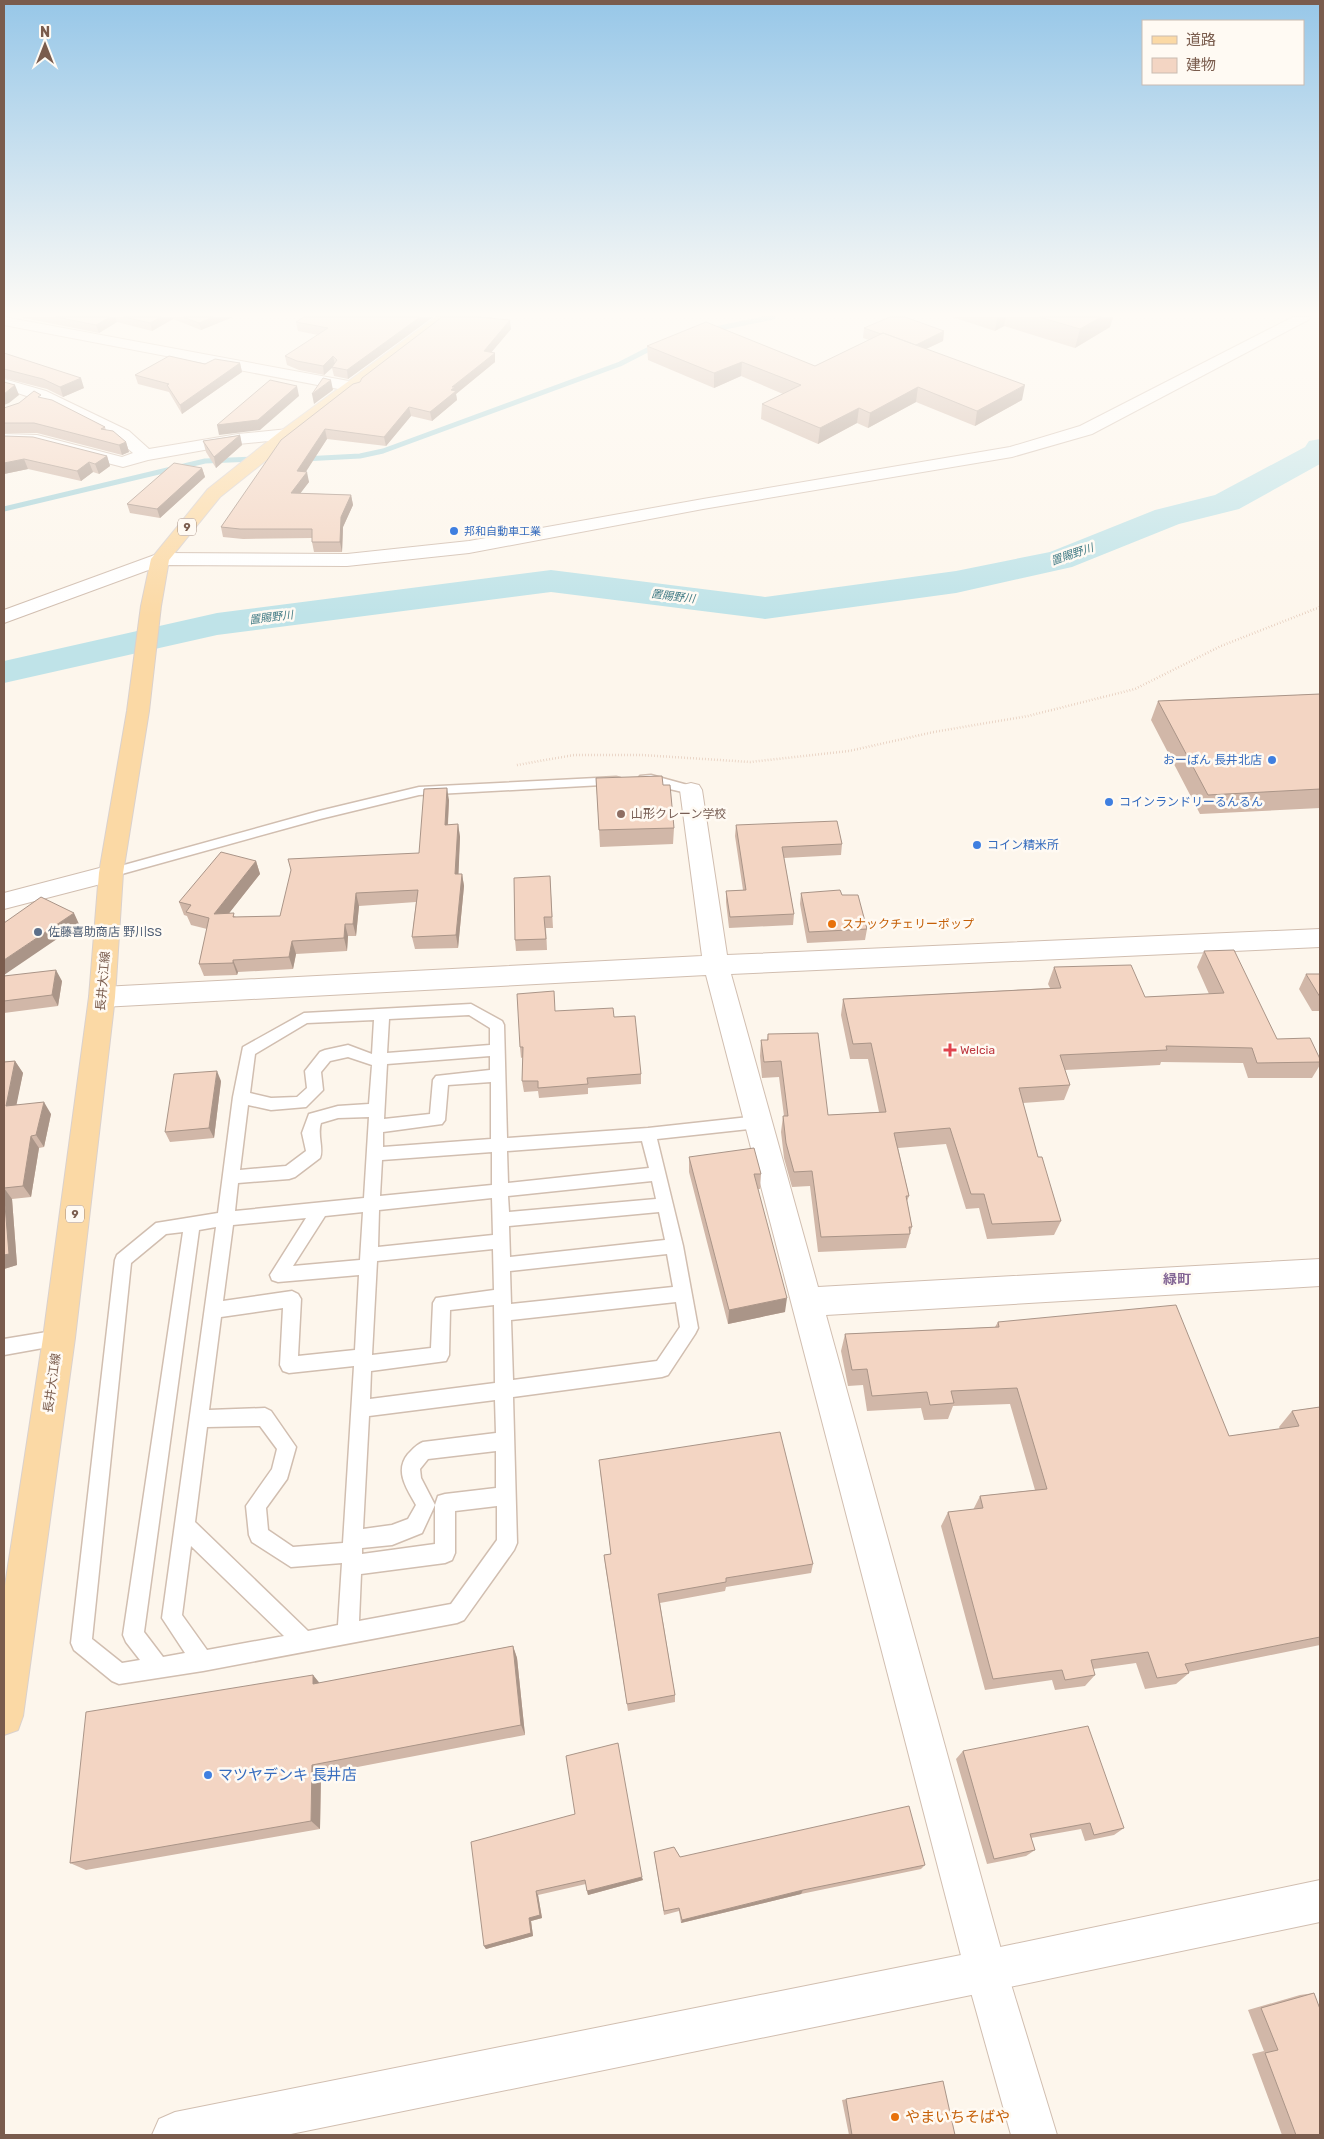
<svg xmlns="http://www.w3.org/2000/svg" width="1324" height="2139" viewBox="0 0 1324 2139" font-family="Rubik,'Noto Sans JP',sans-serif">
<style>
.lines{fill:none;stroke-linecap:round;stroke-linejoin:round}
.stream{stroke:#a5d3da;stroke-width:5}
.river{fill:#bfe3e8;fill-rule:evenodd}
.service-casing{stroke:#d1beb0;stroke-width:3}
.minor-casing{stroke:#d1beb0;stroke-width:2}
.tertiary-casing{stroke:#d1beb0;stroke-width:2}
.primary-casing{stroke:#dad1cd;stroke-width:2}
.path{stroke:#d9b8a5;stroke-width:2.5;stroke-dasharray:0.5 2.5;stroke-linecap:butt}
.service{fill:#fff;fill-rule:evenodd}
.minor{fill:#fff;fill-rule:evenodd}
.tertiary{fill:#fff;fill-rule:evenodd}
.primary{fill:#fbd9a5;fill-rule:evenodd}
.wall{fill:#d1b7a8}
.shaded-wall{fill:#aa9588}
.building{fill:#f3d5c3;stroke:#aa9588}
.shop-dot{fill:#3f7fe0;stroke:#fffaf3;stroke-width:2}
.education-dot{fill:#8d6e63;stroke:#fffaf3;stroke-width:2}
.food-dot{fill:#e8710a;stroke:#fffaf3;stroke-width:2}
.service-dot{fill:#5c6f8a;stroke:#fffaf3;stroke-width:2}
.health-dot{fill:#e0444e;stroke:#fffaf3;stroke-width:2}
.labels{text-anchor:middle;stroke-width:5;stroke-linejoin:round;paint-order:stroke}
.shield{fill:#fffaf3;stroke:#a28b7f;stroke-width:1}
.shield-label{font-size:11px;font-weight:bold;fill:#7a5c4d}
.far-shop-label{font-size:11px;fill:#366cbe;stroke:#fffaf3;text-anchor:start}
.far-water-label{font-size:11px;font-style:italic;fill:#437c86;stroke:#fffaf3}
.shop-label{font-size:12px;fill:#366cbe;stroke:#fffaf3;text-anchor:start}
.education-label{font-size:12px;fill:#785e54;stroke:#fffaf3;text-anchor:start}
.food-label{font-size:12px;fill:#c56008;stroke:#fffaf3;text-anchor:start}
.service-label{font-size:12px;fill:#4e5e75;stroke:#fffaf3;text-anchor:start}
.street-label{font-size:12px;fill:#7a5c4d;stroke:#fffaf3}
.health-label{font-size:12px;fill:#be3a42;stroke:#fffaf3;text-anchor:start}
.neighbourhood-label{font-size:14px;font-weight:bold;fill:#846695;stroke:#fffaf3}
.near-shop-label{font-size:15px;fill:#366cbe;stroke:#fffaf3;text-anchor:start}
.near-food-label{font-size:15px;fill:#c56008;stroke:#fffaf3;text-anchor:start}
</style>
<rect width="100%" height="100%" fill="#fdf6ec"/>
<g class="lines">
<path class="stream" d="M710 330 773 317
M303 459 360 456 383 451 620 364 657 345
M4 509 205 461 255 459"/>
<path class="river" d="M1320 439V464L1239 509 1179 524 1072 567 956 593 765 619 551 592 217 635 4 683V661L217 613 551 570 765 597 956 571 1050 552 1155 510 1215 495 1305 447 1309 441Z"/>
<g class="service-casing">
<path id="service" d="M651 775 695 787 697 790 691 794 640 782 638 779 640 776Z
M616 777 620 778 622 781 620 784 419 795 320 819 111 877 106 876 104 873 106 870 319 811 419 787Z
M471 1004 502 1021 504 1025 507 1138 648 1128 758 1116 763 1118 766 1122 763 1126 758 1128 657 1139 683 1246 698 1328 695 1334 668 1375 662 1377 513 1397 517 1543 514 1550 464 1620 457 1623 203 1671 119 1684 112 1681 74 1650 71 1643 115 1260 117 1255 156 1223 218 1213 233 1097 243 1047 304 1013ZM469 1015 490 1028V1045L387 1053 389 1019ZM374 1020 372 1054 348 1045 325 1050 320 1052 305 1071 307 1088 297 1097 271 1098 250 1093 255 1054 307 1023ZM490 1056V1070L436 1076 433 1080 430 1114 384 1119 387 1064ZM348 1057 372 1065 369 1104 338 1106 309 1114 302 1133 306 1151 286 1166 240 1170 248 1105 271 1110 306 1107 323 1090 321 1072 330 1061ZM491 1082V1139L383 1147V1132L442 1124 445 1120 448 1085ZM369 1117 364 1198 235 1211 238 1183 289 1179 295 1177 320 1158C324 1149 317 1135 321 1123L338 1118ZM642 1141 649 1168 508 1183 507 1151ZM492 1152V1185L380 1196 382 1160ZM652 1181 656 1199 509 1212 508 1196ZM492 1198 493 1235 378 1247 379 1210ZM363 1212 360 1260 293 1266 325 1216ZM659 1212 665 1240 510 1257 509 1226ZM306 1218 270 1275 272 1280 278 1282 359 1275 355 1350 298 1356 301 1299 298 1294 292 1291 223 1301 233 1225ZM216 1227 162 1618 185 1653 163 1657 144 1632 199 1230ZM183 1232 123 1635 126 1642 140 1660 122 1663 92 1639 131 1263 166 1234ZM493 1249 494 1290 436 1298 433 1303 431 1348 372 1355 377 1261ZM667 1254 673 1287 511 1304 510 1271ZM676 1302 680 1327 657 1361 513 1380 511 1320ZM494 1305 495 1383 370 1399 371 1371 446 1361 449 1355 450 1310ZM283 1308 280 1365 283 1371 289 1373 354 1366 343 1543 293 1547 268 1530 266 1508 287 1479 296 1447 271 1411 265 1408 209 1410 221 1317ZM495 1400 496 1433 423 1442C416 1445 413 1449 408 1454 394 1471 407 1489 416 1505L408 1519 392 1525 363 1529 369 1416ZM260 1426 277 1449 272 1469 246 1506 249 1535 252 1542 291 1567 342 1563 338 1625 308 1631 195 1522 207 1427ZM496 1451V1488L445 1494 438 1496 435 1505 421 1478 420 1469 428 1459ZM435 1505V1544L362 1554V1548L392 1545 422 1533ZM497 1506V1540L451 1604 359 1621 361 1574 445 1563 452 1560 455 1553V1511ZM191 1546 284 1636 207 1650 182 1615Z
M59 1330 65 1332 68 1338 65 1344 4 1355V1339Z"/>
</g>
<g class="minor-casing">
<path id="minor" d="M4 317 354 382 360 384 362 387 360 390 354 392 4 325Z
M1293 317H1310L1308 320 1092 434 1012 457 703 509 469 553 347 566 162 565 4 623V610L160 553 347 554 469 541 703 499 1010 447 1080 426Z
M4 379 46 391 129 431 149 449 238 434 288 429 294 430 296 434 294 438 288 439 238 444 148 460 123 467 37 445 4 444V434L37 435 122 457 133 453C102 425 44 400 4 389Z
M691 783 699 785 702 790 727 955 1320 929V947L731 974 818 1287 1320 1259V1286L826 1315 1007 1971 1057 2135H1011L965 1971 706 975 102 1007 93 1004 89 997 93 990 102 987 702 956 680 790 683 785Z
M111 865 120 867 123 873 120 879 4 909V893Z"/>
</g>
<g class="tertiary-casing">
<path id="tertiary" d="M1320 1880V1922L986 1992 286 2135H152L159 2119 175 2112 986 1950Z"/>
</g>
<g class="primary-casing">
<path id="primary" d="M436 317H452L294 438 220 497 169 560 161 606 149 711 123 873 115 997 75 1338 23 1716 18 1730 4 1735V1592L43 1338 89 997 99 873 127 711 141 606 151 559 208 489 282 430Z"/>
</g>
<path class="path" d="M517 765 574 755H642L750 762 849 751 934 732 1028 716 1135 689 1221 646 1320 607"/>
<use href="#service" class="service"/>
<use href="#minor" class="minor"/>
<use href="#tertiary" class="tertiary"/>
<use href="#primary" class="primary"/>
</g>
<path class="wall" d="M19 317H233L201 330 173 319 152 331 117 322 99 333Z
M304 317H433L348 379 334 376 332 368 324 375 299 370 287 365 285 356 318 335 298 331 296 322Z
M442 317H493L490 318 511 329 491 352 495 362 456 394 457 400 432 421 411 416 386 446 327 439 305 472 309 482 300 493 351 495 353 505 343 527 342 552H314L312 542V538L243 539 223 537 221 527Z
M952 317H1113L1110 327 1075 348 1004 326 995 331Z
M864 328 944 331 943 341 926 349 1022 400 975 426 916 402 868 428 857 423 818 444 761 419 762 404 783 394 741 376 714 388 648 360 647 346 815 366 869 340 863 338Z
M4 353 84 388 63 397 47 389 4 378Z
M240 363 242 372 182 414 169 392 138 384 135 375 205 364Z
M42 398 105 427 106 430 126 442 129 452 122 455 37 433H4V408Z
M240 435 242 445 216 468 206 452 203 441Z
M4 436 107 456 110 466 99 474 93 472 81 481 28 469 4 474Z
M202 468 205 477 160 518 130 513 127 504Z
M1320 694V808L1200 814 1151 720 1158 701Z
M596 778 663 785 674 828 673 844 600 847Z
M449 800 448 825 458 824 460 837 458 874H462L464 886 458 948 415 949 412 937 416 902 359 906 356 936H348L347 951 296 954 293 969 238 972 237 975 204 976 199 964 207 929 191 925 187 916 184 915 179 902 256 861 260 874 229 913 236 917 280 916 419 853Z
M736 825 842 844 841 855 784 858 794 914 793 925 729 928 726 902V891L743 890 735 836Z
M550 876 553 928H546L547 950 516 951 515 940Z
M801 893 842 895 867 929 865 940 807 943 800 904Z
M1204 951 1277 1039 1320 1059V1065L1312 1078H1248L1243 1063 1161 1062 1160 1065 1065 1070 1070 1085 1064 1100 1023 1103 1038 1157 1061 1221 1054 1235 987 1239 979 1208 966 1209 946 1144 898 1148 909 1196 907 1201 912 1227 906 1248 818 1252 810 1186 792 1187 784 1158 781 1132 783 1116H784L779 1077 762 1078 760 1056 761 1040H767L768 1034 828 1115 879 1112 868 1059H850L841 1015 843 999 1050 988 1048 984 1054 967 1145 997 1209 994 1197 967Z
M1306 974H1320V1011H1312L1299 989Z
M4 976 62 981 58 1006 4 1013Z
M555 1011 614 1017 641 1074V1084L588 1088V1094L539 1098 538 1091 524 1092 522 1081 523 1057 521 1058 520 1047Z
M15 1061 23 1073 16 1104 51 1114 44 1147 39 1148 31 1197 12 1199 17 1265 4 1269V1062Z
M221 1081 214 1138 170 1142 165 1132Z
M689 1157 761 1174 760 1189H758L785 1312 728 1324 689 1172Z
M998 1322 1229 1436 1280 1429 1279 1427 1292 1411 1320 1407V1645L1188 1672 1189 1673 1176 1684 1145 1689 1136 1663 1093 1669 1095 1675 1085 1686 1055 1690 1052 1680 985 1690 941 1526 948 1512 973 1510 980 1496 1035 1490 1010 1404 953 1406 948 1419 924 1420 921 1408 867 1411 863 1385 848 1386 841 1351 845 1334 995 1327Z
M600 1470 813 1564 811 1573 726 1587 725 1591 660 1603 675 1695V1702L628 1711 605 1564 604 1555 611 1554Z
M513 1646 517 1658 525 1735 321 1774 320 1829 86 1870 70 1863 313 1675 319 1683Z
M963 1751 1124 1828 1114 1835 1085 1841 1081 1829 1031 1838 1035 1850 1026 1856 987 1864 956 1759Z
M575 1814 643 1880 588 1895 586 1884 538 1895 542 1918 531 1921 533 1936 486 1949 484 1946Z
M654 1852 680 1857 925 1865 921 1869 801 1894 681 1923 679 1911 664 1915Z
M1314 1993 1320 2135H1282L1252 2054 1264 2051 1248 2010 1300 1995Z
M937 2082 955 2135H849L842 2100Z"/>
<path class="shaded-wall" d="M110 317H115L117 322 99 333 96 325Z
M161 317H172L173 319 152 331 150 323Z
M213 317H233L201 330 199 323Z
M420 317H433L348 379 347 370Z
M477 317H493L477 326Z
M997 317H1006L1004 326 995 331Z
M1101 317H1113L1110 327 1075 348 1080 329Z
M510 320 511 329 485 360 484 351Z
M944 331 943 341 911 356 913 346Z
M495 353V362L456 394 457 400 432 421 430 412 451 390 452 387Z
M333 356 335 365 324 375 323 366Z
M742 362 741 376 714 388V373Z
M240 363 242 372 182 414 180 405Z
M81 378 84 388 63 397 60 387Z
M331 380 333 390 314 404 312 394Z
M15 385 19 395 9 403 4 405V394Z
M1025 385 1022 400 975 426 977 411Z
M297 386 299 396 260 430 219 435 217 425Z
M918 387 916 402 868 428 870 413Z
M409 407 411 416 386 446 384 437Z
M859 408 857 423 818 444 820 428Z
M325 429 327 439 300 481 297 471Z
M240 435 242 445 216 468 214 457Z
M126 442 129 452 122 455 119 445Z
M107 456 110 466 99 474 95 464Z
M24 459 28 469 4 474V463Z
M89 462 93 472 81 481 77 471Z
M202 468 205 477 160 518 157 509Z
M307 472 309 482 293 503 291 493Z
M351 495 353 505 343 527 342 552 340 542 341 517Z
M447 788 449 800 447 837 445 825Z
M458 824 460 837 458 887 455 874Z
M256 861 260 874 219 926 214 914Z
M462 874 464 886 458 948 456 935Z
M356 893 359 906 356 936 353 924Z
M74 913 79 924 4 975V960Z
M345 924 348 936 347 951 344 938Z
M292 941 296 954 293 969 289 957Z
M233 960 238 972 237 975 233 963Z
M56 970 62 981 58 1006 52 995Z
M15 1061 23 1073 14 1117 6 1106Z
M217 1071 221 1081 214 1138 209 1128Z
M44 1102 51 1114 44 1147 36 1135Z
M31 1136 39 1148 31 1197 23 1186Z
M4 1188 12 1199 17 1265 4 1269Z
M787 1298 785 1312 728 1324 729 1310Z
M513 1646 517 1658 525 1735 521 1725Z
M313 1675 322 1686 313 1684Z
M312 1765 321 1774 320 1829 311 1821Z
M642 1877 643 1880 588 1895 587 1891Z
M803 1890 801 1894 681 1923 682 1920Z
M536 1891 538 1895 542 1918 531 1921 533 1936 486 1949 484 1946 529 1918Z"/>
<path class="building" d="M56 317H110L96 325Z
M124 317H161L150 323Z
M183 317H213L199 323Z
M304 317H420L347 370 332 367 337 360 333 356 323 366 297 361 285 356 328 328 296 322Z
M442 317H477L510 320 484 351 495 353 452 387H455L451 390 456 391 430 412 409 407 384 437 325 429 297 471 307 472 291 493 351 495 341 517 340 542H312V529H240L221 527 281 440 353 384 360 382 362 378Z
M890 317H905L944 331 916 345 883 333 881 334 864 328Z
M1039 317H1101L1080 329Z
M706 322 815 366 883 333 1025 385 977 411 918 387 870 413 859 408 820 428 762 404 801 385 742 362 714 373 647 346Z
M4 353 81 378 60 387 43 379 4 369Z
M169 356 205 364 215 359 240 363 180 405 167 385 169 384 135 375Z
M323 378 331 380 312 394Z
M270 380 297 386 258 420 217 425Z
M4 382 15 385 4 394Z
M34 391 41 395 38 397 52 400 105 427 101 429 113 431 126 442 119 445 34 423H4V408L19 403Z
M240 435 214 457 203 441 236 436Z
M4 436 33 437 107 456 95 464 89 462 77 471 24 459 4 463Z
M174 463 202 468 157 509 127 504Z
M1320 694V789L1208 795 1158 701Z
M662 776 663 785H670L674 828 599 830 596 778Z
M447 788 445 825 458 824 455 874H462L456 935 412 937 418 890 356 893 353 924H345L344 938 292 941 289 957 233 960V963L199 964 209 918 186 912 191 905 179 902 221 852 256 861 214 914 234 913 233 917 280 916 291 870 288 859 419 853 424 789Z
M837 821 842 844 782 847 794 914 730 917 726 891 746 890 736 825Z
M550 876 552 917H544L546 939 515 940 514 878Z
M840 890 842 895H858L867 929 809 932 801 893Z
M41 897 74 913 4 960V923Z
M1234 950 1277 1039 1310 1038 1320 1059V1062L1257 1063 1252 1048 1166 1046 1167 1050 1060 1055 1070 1085 1019 1088 1038 1157H1042L1061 1221 992 1224 984 1194H971L950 1128 894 1133 909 1196H906L912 1227H909L910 1234 821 1237 812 1171 794 1172 786 1143 783 1116H788L781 1061 764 1062 761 1040H768V1034L818 1033 828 1115 886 1112 871 1043 853 1044 843 999 1061 988 1054 967 1131 965 1145 997 1224 993 1204 951Z
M56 970 52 995 4 1001V976Z
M1306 974H1320V997Z
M554 991 555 1011 613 1008 614 1017 635 1016 641 1074 587 1078 588 1084 538 1088V1081H522L523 1047H520L517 994Z
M15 1061 6 1106 44 1102 36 1135 31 1136 23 1186 4 1188V1062Z
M217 1071 209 1128 165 1132 174 1074Z
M754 1148 761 1174H754L787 1298 729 1310 689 1157Z
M4 1193 9 1254 4 1255Z
M1176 1305 1229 1436 1299 1426 1292 1411 1320 1407V1637L1185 1664 1189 1673 1157 1678 1148 1652 1091 1660 1095 1675 1065 1680 1062 1670 993 1679 948 1512 983 1508 980 1496 1047 1489 1017 1388 951 1391 954 1403 930 1405 927 1392 872 1396 867 1369 852 1370 845 1334 999 1327 998 1322Z
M780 1432 813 1564 726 1578V1582L658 1594 675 1695 627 1704 604 1555 611 1554 599 1460Z
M513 1646 521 1725 312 1765 311 1821 70 1863 86 1712 313 1675V1684Z
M1088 1726 1124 1828 1094 1835 1090 1823 1030 1834 1035 1850 994 1859 963 1751Z
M618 1743 642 1877 587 1891 585 1880 536 1891 540 1915 529 1918 531 1933 484 1946 471 1842 575 1814 566 1756Z
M909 1806 925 1865 803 1890 682 1920 679 1908 664 1911 654 1852 674 1847 680 1857Z
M1314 1993 1320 2009V2135H1296L1265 2053 1278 2050 1261 2008Z
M943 2081 955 2135H852L846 2099Z"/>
<linearGradient id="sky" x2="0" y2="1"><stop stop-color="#97c7e8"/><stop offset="0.51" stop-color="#fefbf6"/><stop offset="1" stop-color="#fefbf6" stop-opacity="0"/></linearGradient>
<rect width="1324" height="616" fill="url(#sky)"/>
<g class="shop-dot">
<circle cx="454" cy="531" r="5"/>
<circle cx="1272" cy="760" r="5"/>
<circle cx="1109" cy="802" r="5"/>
<circle cx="977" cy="845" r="5"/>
<circle cx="208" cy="1775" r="5"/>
</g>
<circle class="education-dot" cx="621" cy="814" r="5"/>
<g class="food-dot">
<circle cx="832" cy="924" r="5"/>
<circle cx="895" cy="2117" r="5"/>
</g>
<circle class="service-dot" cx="38" cy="932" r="5"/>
<path class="health-dot" d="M947.5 1042.5h5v5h5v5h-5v5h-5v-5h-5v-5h5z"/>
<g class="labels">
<g class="shield">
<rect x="178" y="518.5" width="18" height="17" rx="4"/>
<rect x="66" y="1205.5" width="18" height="17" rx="4"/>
</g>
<g class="shield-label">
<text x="187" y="531">9</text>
<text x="75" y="1218">9</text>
</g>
<g class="far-shop-label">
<text x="464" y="535">邦和自動車工業</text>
</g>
<g class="far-water-label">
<text transform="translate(1072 554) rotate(-19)" y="4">置賜野川</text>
<text transform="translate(673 596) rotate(7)" y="4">置賜野川</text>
<text transform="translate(271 617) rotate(-7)" y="4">置賜野川</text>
</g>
<g class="shop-label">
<text x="1262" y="764" text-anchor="end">おーばん 長井北店</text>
<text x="1119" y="806">コインランドリーるんるん</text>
<text x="987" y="849">コイン精米所</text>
</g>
<g class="education-label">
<text x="631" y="818">山形クレーン学校</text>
</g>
<g class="food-label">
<text x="842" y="928">スナックチェリーポップ</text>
</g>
<g class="service-label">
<text x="48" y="936">佐藤喜助商店 野川SS</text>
</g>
<g class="street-label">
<text transform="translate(103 981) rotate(-85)" y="4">長井大江線</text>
<text transform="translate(52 1383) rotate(-82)" y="4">長井大江線</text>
</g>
<g class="health-label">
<text x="960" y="1054">Welcia</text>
</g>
<g class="neighbourhood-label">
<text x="1177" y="1284">緑町</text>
</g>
<g class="near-shop-label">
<text x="218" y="1780">マツヤデンキ 長井店</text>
</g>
<g class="near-food-label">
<text x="905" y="2122">やまいちそばや</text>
</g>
</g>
<rect width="1324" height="2139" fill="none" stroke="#7a5c4d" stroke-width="10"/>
<rect x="1142" y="20" width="162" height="65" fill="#fffaf3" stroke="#cabbb1"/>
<rect x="1152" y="36" width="25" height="8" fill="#fbd9a5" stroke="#cabbb1"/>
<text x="1186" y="45" font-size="15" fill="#7a5c4d">道路</text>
<rect x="1152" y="58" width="25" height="15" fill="#f3d5c3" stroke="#cabbb1"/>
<text x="1186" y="70" font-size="15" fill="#7a5c4d">建物</text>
<g transform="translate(45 45)" stroke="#fffaf3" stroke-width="4" paint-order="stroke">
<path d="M0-4L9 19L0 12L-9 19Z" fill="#7a5c4d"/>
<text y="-8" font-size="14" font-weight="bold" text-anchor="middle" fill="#7a5c4d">N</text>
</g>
</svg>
